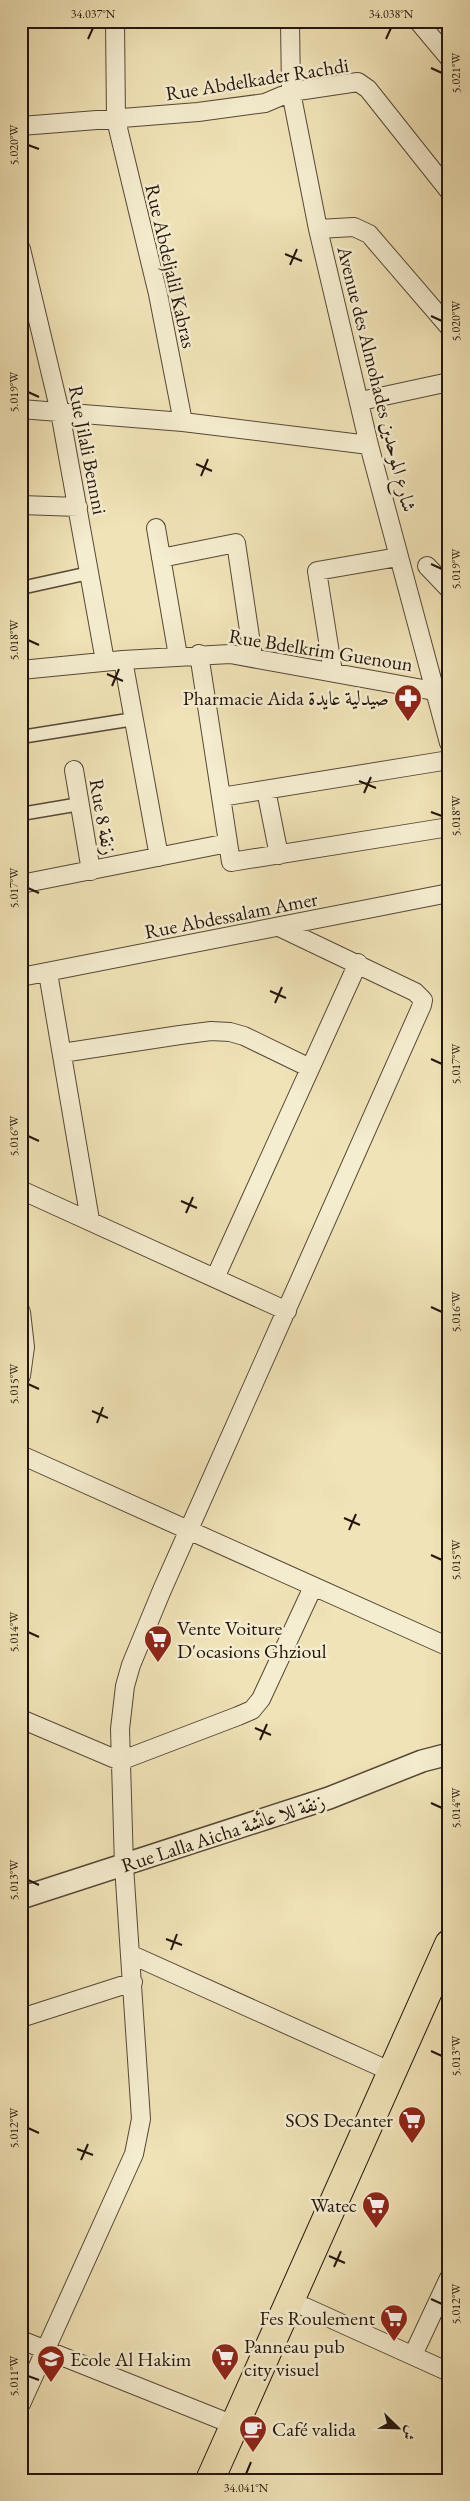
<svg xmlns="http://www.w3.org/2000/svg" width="470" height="2501" viewBox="0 0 470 2501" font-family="'EB Garamond',Amiri,serif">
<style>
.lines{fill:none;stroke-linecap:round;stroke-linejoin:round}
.pedestrian-casing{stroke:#564837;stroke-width:15}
.minor-casing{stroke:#564837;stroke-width:20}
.tertiary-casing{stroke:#564837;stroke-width:24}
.primary-casing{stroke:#23150c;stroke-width:30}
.pedestrian{stroke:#f5edd0;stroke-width:12}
.minor{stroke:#f5edd0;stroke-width:18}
.tertiary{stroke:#f5edd0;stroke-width:21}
.primary{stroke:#f0e3b7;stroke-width:28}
.ticks{fill:none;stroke:#23150c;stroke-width:2}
.labels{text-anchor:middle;stroke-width:5;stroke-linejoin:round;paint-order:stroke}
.street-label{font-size:20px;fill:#23150c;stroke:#f5edd0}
.poi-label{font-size:20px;fill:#23150c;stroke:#f5edd0;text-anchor:end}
.neatline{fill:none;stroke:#23150c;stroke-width:2}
.ticks-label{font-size:12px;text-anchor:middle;fill:#23150c}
</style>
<rect width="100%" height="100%" fill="#f0e3b7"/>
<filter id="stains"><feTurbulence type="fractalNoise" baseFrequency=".004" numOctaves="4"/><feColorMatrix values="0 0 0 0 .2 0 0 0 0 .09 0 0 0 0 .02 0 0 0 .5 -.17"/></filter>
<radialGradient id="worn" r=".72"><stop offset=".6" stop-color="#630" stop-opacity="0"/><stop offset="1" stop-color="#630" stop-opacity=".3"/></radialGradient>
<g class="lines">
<g class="pedestrian-casing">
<path id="pedestrian" d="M21 588 89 573
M21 737 134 719
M21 814 80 804"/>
</g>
<g class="minor-casing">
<path id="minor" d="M115 21 116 120 158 294 183 422
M290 21 291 92 318 229 369 445 449 743
M418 21 449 58
M21 126 198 112 265 103 291 92 358 82 368 89 449 191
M318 229 354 227 369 234 449 327
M21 249 60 412 105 661
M361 401 449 382
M21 409 183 422 369 445
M21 505 78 507
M156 528 178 656
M161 558 236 543 253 657
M427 566 449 589
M199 654 231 862 449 827
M123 660 159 857
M21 670 123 660 230 654 434 691
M333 672 317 571 398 557
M74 770 91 871
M266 790 279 855
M221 797 449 760
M21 884 228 843
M48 973 90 1220
M21 977 449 893
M62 1053 180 1035 211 1031 230 1032 244 1036 310 1068
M21 1190 287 1311
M215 1278 358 963
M21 1312 25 1347 21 1376
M21 1455 449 1647
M21 1719 120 1761 238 1716 252 1710 261 1699 313 1587
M132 1955 392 2072
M21 2018 133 1982
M305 2307 449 2372
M21 2340 234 2425
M413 2355 449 2278
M21 2404 134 2154 141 2119 124 1866 120 1729 125 1686 131 1665 162 1590 422 1005 423 1000 415 992 281 928"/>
</g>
<g class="tertiary-casing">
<path id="tertiary" d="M21 1898 329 1798 422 1761 449 1754"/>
</g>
<g class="primary-casing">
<path id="primary" d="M210 2480 449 1944"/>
</g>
<use href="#pedestrian" class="pedestrian"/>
<use href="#minor" class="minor"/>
<use href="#tertiary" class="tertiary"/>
<use href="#primary" class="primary"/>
</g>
<path class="ticks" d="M88 39 93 28M386 39 391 28M431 68 442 73M28 145 39 149M285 254 302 261M290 265 297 249M431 316 442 321M28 392 39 397M196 464 212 471M201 476 208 459M431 564 442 569M28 640 39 645M107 674 123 681M112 686 119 669M359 781 376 788M364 793 371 777M431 812 442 816M28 888 39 893M270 991 286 998M275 1003 282 987M431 1059 442 1064M28 1136 39 1141M181 1201 197 1208M186 1213 193 1197M431 1307 442 1312M28 1384 39 1389M92 1411 108 1418M97 1423 103 1407M344 1518 360 1525M349 1530 356 1514M431 1555 442 1560M28 1632 39 1637M255 1728 271 1735M260 1740 267 1724M431 1803 442 1808M28 1880 39 1885M166 1939 182 1945M171 1950 177 1934M431 2051 442 2056M28 2128 39 2133M77 2149 93 2155M81 2160 88 2144M329 2256 345 2263M334 2267 341 2251M431 2299 442 2304M28 2376 39 2380M246 2474 251 2462"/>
<defs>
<g id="pharmacy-pin" transform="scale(1.4375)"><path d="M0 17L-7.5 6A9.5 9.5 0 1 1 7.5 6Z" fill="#8f2418" stroke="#f5edd0"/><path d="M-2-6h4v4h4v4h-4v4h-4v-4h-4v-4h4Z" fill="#fff"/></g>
<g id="supermarket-pin" transform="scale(1.4375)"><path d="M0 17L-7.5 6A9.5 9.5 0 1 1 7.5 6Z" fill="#8f2418" stroke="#f5edd0"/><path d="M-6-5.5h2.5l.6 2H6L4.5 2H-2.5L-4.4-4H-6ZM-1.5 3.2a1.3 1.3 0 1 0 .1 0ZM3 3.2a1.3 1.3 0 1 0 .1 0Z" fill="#fff"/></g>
<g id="school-pin" transform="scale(1.4375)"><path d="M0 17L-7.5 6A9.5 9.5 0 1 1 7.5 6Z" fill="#8f2418" stroke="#f5edd0"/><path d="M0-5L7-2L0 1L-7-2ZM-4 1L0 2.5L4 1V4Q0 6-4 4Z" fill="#fff"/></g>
<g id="cafe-pin" transform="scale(1.4375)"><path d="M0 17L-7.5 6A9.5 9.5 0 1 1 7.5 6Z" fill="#8f2418" stroke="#f5edd0"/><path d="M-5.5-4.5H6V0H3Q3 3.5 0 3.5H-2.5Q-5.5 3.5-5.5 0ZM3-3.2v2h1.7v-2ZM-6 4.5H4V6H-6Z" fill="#fff"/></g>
</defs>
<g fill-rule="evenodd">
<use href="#pharmacy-pin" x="408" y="698"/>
<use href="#supermarket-pin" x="158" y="1639"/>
<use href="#supermarket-pin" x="412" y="2120"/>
<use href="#supermarket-pin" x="376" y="2205"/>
<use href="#supermarket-pin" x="394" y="2318"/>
<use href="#supermarket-pin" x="225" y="2357"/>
<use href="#school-pin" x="51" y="2359"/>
<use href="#cafe-pin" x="253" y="2429"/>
</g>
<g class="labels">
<g class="street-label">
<text transform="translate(257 79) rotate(-9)" y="7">Rue Abdelkader Rachdi</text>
<text transform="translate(171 266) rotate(77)" y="7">Rue Abdeljalil Kabras</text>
<text transform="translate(377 379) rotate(76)" y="7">Avenue des Almohades شارع الموحدين</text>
<text transform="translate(88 450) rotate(79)" y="7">Rue Jilali Bennni</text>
<text transform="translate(321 650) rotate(9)" y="7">Rue Bdelkrim Guenoun</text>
<text transform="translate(103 817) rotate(80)" y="7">Rue 8 زنقة</text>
<text transform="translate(231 915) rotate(-11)" y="7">Rue Abdessalam Amer</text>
<text transform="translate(223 1833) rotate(-18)" y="7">Rue Lalla Aicha زنقة للا عائشة</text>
</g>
<g class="poi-label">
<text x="389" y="705">Pharmacie Aida صيدلية عايدة</text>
<text x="177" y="1635" text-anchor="start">Vente Voiture<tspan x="177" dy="23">D'ocasions Ghzioul</tspan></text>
<text x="393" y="2127">SOS Decanter</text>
<text x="357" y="2212">Watec</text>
<text x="375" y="2325">Fes Roulement</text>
<text x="244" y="2353" text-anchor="start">Panneau pub<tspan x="244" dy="23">city visuel</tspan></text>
<text x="70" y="2366" text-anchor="start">Ecole Al Hakim</text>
<text x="272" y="2436" text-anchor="start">Café valida</text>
</g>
</g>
<rect width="470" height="2501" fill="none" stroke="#f0e3b7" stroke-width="55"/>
<g transform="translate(398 2428) rotate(113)" stroke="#f5edd0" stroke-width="4" paint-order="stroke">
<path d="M0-4L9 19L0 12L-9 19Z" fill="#23150c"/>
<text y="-8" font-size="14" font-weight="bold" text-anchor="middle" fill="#23150c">ش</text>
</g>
<rect x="28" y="28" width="414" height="2446" class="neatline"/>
<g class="ticks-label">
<text x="93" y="18">34.037°N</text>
<text x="391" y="18">34.038°N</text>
<text transform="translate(456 73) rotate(-90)" y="4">5.021°W</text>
<text transform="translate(14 145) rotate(-90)" y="4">5.020°W</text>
<text transform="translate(456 321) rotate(-90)" y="4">5.020°W</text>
<text transform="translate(14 392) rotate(-90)" y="4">5.019°W</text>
<text transform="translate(456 569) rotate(-90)" y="4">5.019°W</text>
<text transform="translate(14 640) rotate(-90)" y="4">5.018°W</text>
<text transform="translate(456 816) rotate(-90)" y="4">5.018°W</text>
<text transform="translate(14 888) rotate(-90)" y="4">5.017°W</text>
<text transform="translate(456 1064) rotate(-90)" y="4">5.017°W</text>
<text transform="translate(14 1136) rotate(-90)" y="4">5.016°W</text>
<text transform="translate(456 1312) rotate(-90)" y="4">5.016°W</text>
<text transform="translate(14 1384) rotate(-90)" y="4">5.015°W</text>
<text transform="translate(456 1560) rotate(-90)" y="4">5.015°W</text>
<text transform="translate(14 1632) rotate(-90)" y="4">5.014°W</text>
<text transform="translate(456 1808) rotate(-90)" y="4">5.014°W</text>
<text transform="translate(14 1880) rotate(-90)" y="4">5.013°W</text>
<text transform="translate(456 2056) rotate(-90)" y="4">5.013°W</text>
<text transform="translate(14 2128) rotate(-90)" y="4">5.012°W</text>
<text transform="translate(456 2304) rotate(-90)" y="4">5.012°W</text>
<text transform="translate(14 2376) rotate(-90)" y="4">5.011°W</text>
<text x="246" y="2492">34.041°N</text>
</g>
<rect width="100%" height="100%" filter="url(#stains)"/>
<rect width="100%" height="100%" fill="url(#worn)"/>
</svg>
